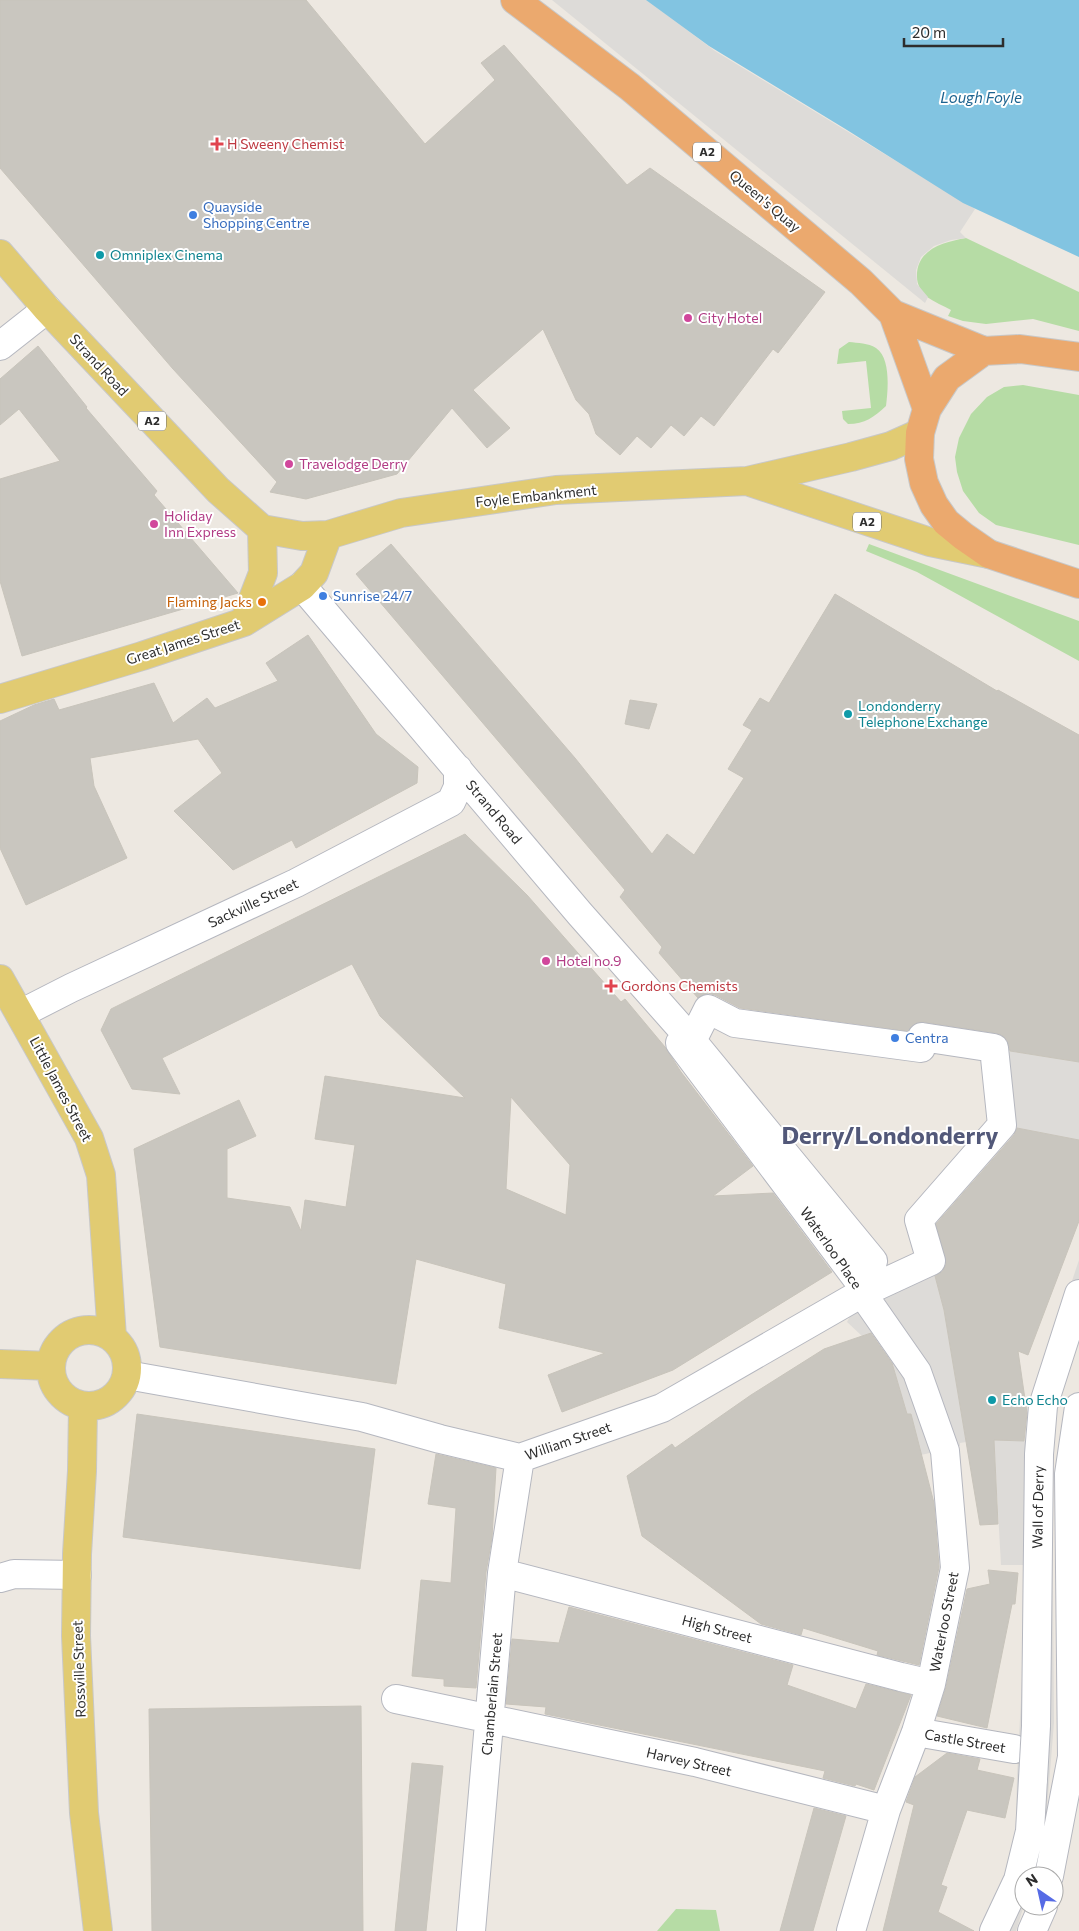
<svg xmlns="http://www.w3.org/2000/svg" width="1079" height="1931" viewBox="0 0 1079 1931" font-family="Commissioner,sans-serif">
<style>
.green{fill:#b6dca5}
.plaza{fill:#dddbd8}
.water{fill:#82c4e1}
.building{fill:#c9c6bf;stroke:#c8c4bb;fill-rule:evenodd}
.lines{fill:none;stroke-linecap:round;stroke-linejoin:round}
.minor-tunnel{stroke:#c7c3bd;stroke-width:28;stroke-dasharray:28 14;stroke-linecap:butt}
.minor-casing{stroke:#b5b7bf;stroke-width:30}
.major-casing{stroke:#c8c8c8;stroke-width:30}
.highway-casing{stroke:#c8c8c8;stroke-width:30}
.minor{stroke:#fff;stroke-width:28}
.major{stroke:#e1cb72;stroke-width:28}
.highway{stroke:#eba96e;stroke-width:28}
.minor-bridge-casing{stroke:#b5b7bf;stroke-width:30;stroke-linecap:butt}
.minor-bridge{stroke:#fff;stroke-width:28}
.health-dot{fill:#e0444e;stroke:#fff;stroke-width:2}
.shop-dot{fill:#3f7fe0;stroke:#fff;stroke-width:2}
.culture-dot{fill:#0f9aa8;stroke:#fff;stroke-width:2}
.hotel-dot{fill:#d1479c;stroke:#fff;stroke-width:2}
.food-dot{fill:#e8710a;stroke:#fff;stroke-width:2}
.labels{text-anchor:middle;stroke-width:4;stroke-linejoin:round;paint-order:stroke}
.shield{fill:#fff;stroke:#6c6c6c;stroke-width:1}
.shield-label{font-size:12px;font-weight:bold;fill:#2d2d2d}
.health-label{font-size:14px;fill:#be3a42;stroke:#fff;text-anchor:start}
.street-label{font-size:14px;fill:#2d2d2d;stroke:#fff}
.shop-label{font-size:14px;fill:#366cbe;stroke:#fff;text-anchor:start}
.culture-label{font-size:14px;fill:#0d838f;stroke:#fff;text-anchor:start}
.hotel-label{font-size:14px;fill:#b23c85;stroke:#fff;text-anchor:start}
.food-label{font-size:14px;fill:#c56008;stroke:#fff;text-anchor:end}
.water-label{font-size:15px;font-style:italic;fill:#1e6490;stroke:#fff}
.town-label{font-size:24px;font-weight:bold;fill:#525879;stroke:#fff}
</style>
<rect width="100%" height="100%" fill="#ede8e1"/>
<path class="green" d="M966 238 1079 292V331L1033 319 986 324 963 321 948 316 951 310C944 306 934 302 927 297 921 292 917 284 917 277 916 249 944 242 966 238Z
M849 342C858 343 868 343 876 348 891 358 888 390 886 406 874 417 865 424 848 424L843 419 842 411 871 408 866 361 837 364 839 349Z
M1023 385 1079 395V545L996 525 979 513 963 491 957 472 955 457 959 438 971 414 987 397 1004 387Z
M869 544 1079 621V661L917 572 866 551Z
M676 1909 716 1910 720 1931H657Z"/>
<path class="plaza" d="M552 0H647L715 51 975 209 960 232 966 238 951 240 934 246 921 257 916 270 917 284 928 297 925 303Z
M1008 1051 1079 1062V1140L1002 1125Z
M1079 1260V1332L1055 1405 1052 1444 1054 1723 1045 1833 1032 1876H1024V1905L1016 1931H979L1015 1861 1017 1776 1028 1565H1001L994 1440 1031 1441V1403Z
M931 1261 944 1310 966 1442 960 1443V1446L921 1455 911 1414H907L882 1329 862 1336 847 1322 862 1293Z"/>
<path class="water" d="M646 0H1079V257L963 203 847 130 709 46Z"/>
<path class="building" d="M0 0H306L425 144 495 80 481 63 504 45 627 185 650 168 825 292 778 353 773 349 714 426 701 416 684 436 671 425 651 448 637 436 620 455 596 434 589 414 576 400 543 329 473 390 510 428 487 448 452 408 397 474 306 499 270 492 277 482 173 369 0 168Z
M38 346 87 407 86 408 157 491 154 495 238 593 22 656 0 581V479L60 461 19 409 0 425V379Z
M391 544 575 758 652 854 667 834 694 855 744 778 728 769 752 730 743 725 760 698 769 703 835 594 997 691 998 690 1079 735V1062L1010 1051 1007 1040 1002 1035 996 1033 924 1022 916 1023 908 1031 740 1008 715 995 708 993 698 998 659 953 662 947 620 897 625 890 356 574Z
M308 635 376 734 418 767 417 783 296 848 292 840 233 870 174 811 222 773 198 739 90 758 94 786 127 858 26 905 0 848V721L34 705 54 699 59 710 154 683 173 723 207 698 215 708 278 681 266 663Z
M630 700 657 704 649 729 625 724Z
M465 834 527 895 621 1002 625 999 665 1047 681 1072 753 1166 713 1196 773 1193 832 1272 673 1370 562 1412 548 1375 605 1353 499 1328 506 1284 416 1259 396 1384 160 1347 134 1149 239 1100 256 1136 227 1149V1198L290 1207 301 1231 305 1200 346 1207 355 1145 315 1139 325 1076 465 1098 380 1016 352 964 162 1058 180 1094 132 1089 101 1030 111 1009ZM511 1097 570 1165 566 1215 506 1189Z
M1017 1128 1079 1140V1221L1028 1355 1018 1351 1027 1413 1024 1441 994 1440 998 1524 980 1525 944 1310 935 1276 943 1271 946 1264 936 1224 1014 1135Z
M871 1333 892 1363 907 1414H911L934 1503 939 1567 919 1665 877 1655 878 1651 803 1628 801 1635 761 1624 642 1536 627 1476 672 1444 675 1448 751 1395 824 1349Z
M137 1414 375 1449 360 1569 123 1537Z
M436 1454 496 1468 492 1538 486 1572 476 1688 444 1686V1679L412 1676 421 1580 451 1583 456 1508 428 1504Z
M988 1570 1018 1573 1015 1604H1012L987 1728 937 1716 946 1687 967 1589 990 1584Z
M569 1607 793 1665 787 1685 856 1709 866 1684 911 1695 874 1790 856 1784 855 1786 823 1778 825 1771 545 1714 546 1707 506 1704 512 1639 559 1643Z
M361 1706 363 1931H152L149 1709Z
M947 1753 980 1759 977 1770 1014 1778 1005 1818 967 1810 941 1885 947 1887 938 1912 974 1931H883L914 1805 906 1802 915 1777Z
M412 1763 443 1766 426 1931H395Z
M814 1808 846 1816 813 1931H780Z"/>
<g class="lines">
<path class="minor-tunnel" d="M1014 1749 1054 1755"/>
<g class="minor-casing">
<path id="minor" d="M0 346 47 309
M708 1009 735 1023 921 1048 922 1037 994 1048 1002 1125 919 1220 931 1261 862 1293 858 1280 680 1043 688 1036 695 1035Z
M20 1014 71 988 296 883 451 802 458 787V769
M127 1375 362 1417 440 1439 520 1458 662 1408 862 1293 873 1261 688 1036 580 914 302 586
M502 1573 901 1677 931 1684
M0 1578 14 1574 77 1575
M396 1699 695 1762 886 1810
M1036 1726 1039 1454 1043 1406 1079 1294
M916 1732 1014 1749
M1049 1876 1072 1757 1069 1474 1079 1407
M471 1931 502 1573 520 1458
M851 1931 886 1810 916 1732 931 1684 955 1568 945 1451 917 1372 862 1293
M994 1931 1018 1880 1030 1831 1033 1779
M1032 1931 1043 1906"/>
</g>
<g class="major-casing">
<path id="major" d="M0 254 47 309 218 490 262 529 302 536 328 535 401 513 556 490 747 481 851 457 891 446 920 433
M747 481 930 542 989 554
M244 622 263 573 262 529
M0 699 142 656 244 622 302 586 314 573 328 535
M0 979 89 1138 101 1175 112 1337
M51 1368a38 38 0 1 1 76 0a38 38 0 1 1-76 0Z
M0 1364 50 1366
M83 1406 82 1471 77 1554 76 1636 84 1813 98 1931"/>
</g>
<g class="highway-casing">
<path id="highway" d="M515 0 630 87 861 282 893 314 984 351
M893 314 927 409
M1079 357 1020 349 984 351 947 378 927 409 920 433 919 459 924 483 934 505 946 522 963 536 989 554 1079 584"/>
</g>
<use href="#minor" class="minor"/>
<use href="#major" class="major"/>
<use href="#highway" class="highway"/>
<g class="minor-bridge-casing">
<path id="minor-bridge" d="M1033 1779 1036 1726"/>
</g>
<use href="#minor-bridge" class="minor-bridge"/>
</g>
<g class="health-dot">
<path d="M214.5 136.5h5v5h5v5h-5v5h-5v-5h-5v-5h5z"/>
<path d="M608.5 978.5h5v5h5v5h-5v5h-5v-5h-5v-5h5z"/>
</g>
<g class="shop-dot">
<circle cx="193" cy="215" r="5"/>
<circle cx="323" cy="596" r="5"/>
<circle cx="895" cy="1038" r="5"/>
</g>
<g class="culture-dot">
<circle cx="100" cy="255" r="5"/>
<circle cx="848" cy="714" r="5"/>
<circle cx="992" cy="1400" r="5"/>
</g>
<g class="hotel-dot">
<circle cx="688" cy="318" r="5"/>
<circle cx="289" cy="464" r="5"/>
<circle cx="154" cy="524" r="5"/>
<circle cx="546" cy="961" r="5"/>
</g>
<circle class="food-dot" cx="262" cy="602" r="5"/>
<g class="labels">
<g class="shield">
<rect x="693" y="142.5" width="28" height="19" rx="4"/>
<rect x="138" y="411.5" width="28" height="19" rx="4"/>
<rect x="853" y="512.5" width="28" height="19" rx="4"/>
</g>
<g class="shield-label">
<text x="707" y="156">A2</text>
<text x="152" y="425">A2</text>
<text x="867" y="526">A2</text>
</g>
<g class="health-label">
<text x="227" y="149">H Sweeny Chemist</text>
<text x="621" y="991">Gordons Chemists</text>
</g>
<g class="street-label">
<text transform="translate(765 201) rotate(40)" y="5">Queen's Quay</text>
<text transform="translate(99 365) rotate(47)" y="5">Strand Road</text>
<text transform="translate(536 496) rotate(-6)" y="5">Foyle Embankment</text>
<text transform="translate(183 642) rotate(-18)" y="5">Great James Street</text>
<text transform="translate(494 812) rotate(50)" y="5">Strand Road</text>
<text transform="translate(253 903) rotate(-25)" y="5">Sackville Street</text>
<text transform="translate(61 1089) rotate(62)" y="5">Little James Street</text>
<text transform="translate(831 1248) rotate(55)" y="5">Waterloo Place</text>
<text transform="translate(568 1441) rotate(-19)" y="5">William Street</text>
<text transform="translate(1038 1507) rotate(-89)" y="5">Wall of Derry</text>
<text transform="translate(944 1622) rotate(-79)" y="5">Waterloo Street</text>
<text transform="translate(717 1629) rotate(15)" y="5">High Street</text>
<text transform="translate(79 1669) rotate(-92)" y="5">Rossville Street</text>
<text transform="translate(492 1694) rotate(-85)" y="5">Chamberlain Street</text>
<text transform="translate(965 1741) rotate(10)" y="5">Castle Street</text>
<text transform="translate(689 1762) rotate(13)" y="5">Harvey Street</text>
</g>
<g class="shop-label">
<text x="203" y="212">Quayside<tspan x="203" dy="16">Shopping Centre</tspan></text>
<text x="333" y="601">Sunrise 24/7</text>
<text x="905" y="1043">Centra</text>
</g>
<g class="culture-label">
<text x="110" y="260">Omniplex Cinema</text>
<text x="858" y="711">Londonderry<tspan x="858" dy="16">Telephone Exchange</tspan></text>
<text x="1002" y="1405">Echo Echo</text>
</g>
<g class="hotel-label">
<text x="698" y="323">City Hotel</text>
<text x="299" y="469">Travelodge Derry</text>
<text x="164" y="521">Holiday<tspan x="164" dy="16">Inn Express</tspan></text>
<text x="556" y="966">Hotel no.9</text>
</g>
<g class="food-label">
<text x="252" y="607">Flaming Jacks</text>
</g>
<g class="water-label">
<text x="981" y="103">Lough Foyle</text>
</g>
<g class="town-label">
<text x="890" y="1144">Derry/Londonderry</text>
</g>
</g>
<g transform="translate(1039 1891) rotate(326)"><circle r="24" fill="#ffffff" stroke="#ababab"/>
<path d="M0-4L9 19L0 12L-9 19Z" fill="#566be5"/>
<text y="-8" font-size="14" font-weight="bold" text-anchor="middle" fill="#2d2d2d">N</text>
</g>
<path d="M904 38v8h99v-8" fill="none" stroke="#2d2d2d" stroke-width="2.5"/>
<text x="912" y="38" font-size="15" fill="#2d2d2d" stroke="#ffffff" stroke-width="4" paint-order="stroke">20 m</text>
</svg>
